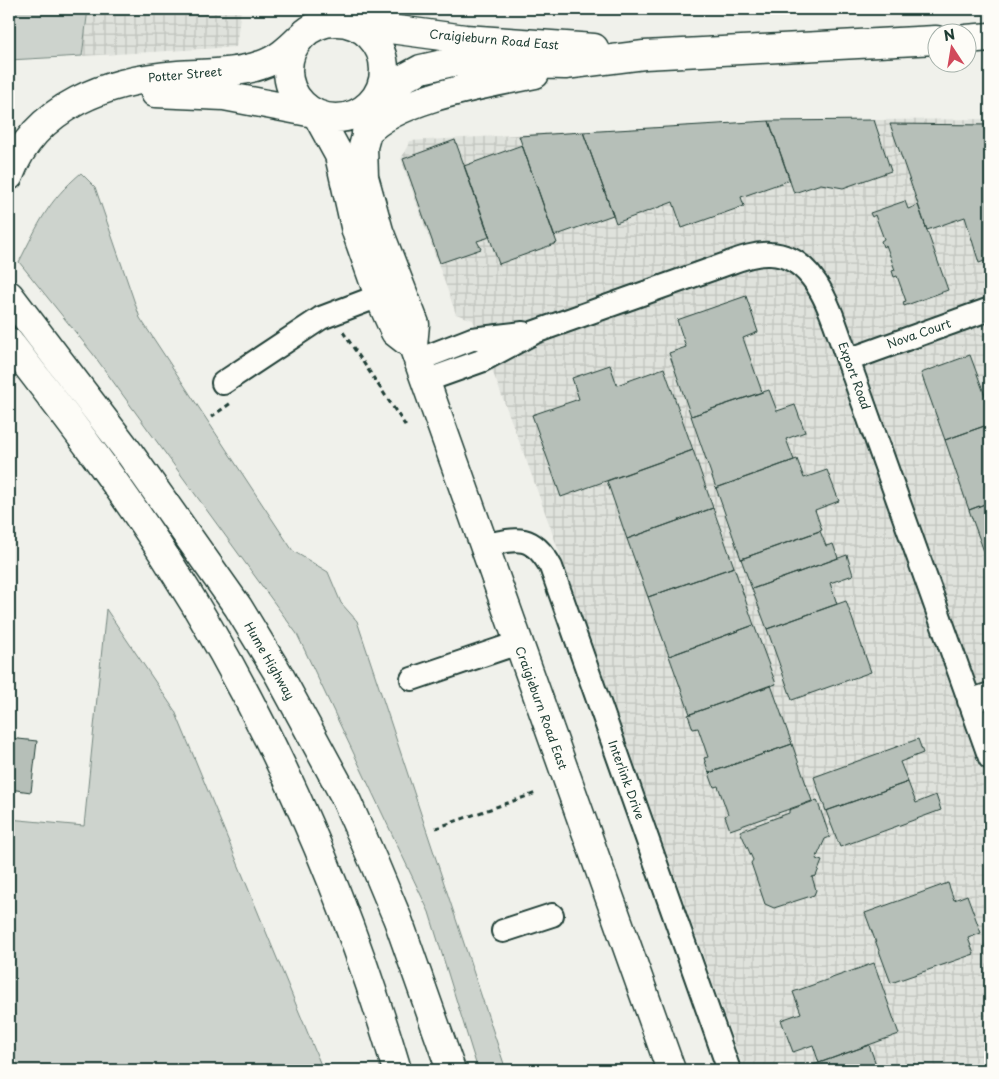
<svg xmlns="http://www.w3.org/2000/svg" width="999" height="1079" viewBox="0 0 999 1079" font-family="'Playpen Sans',sans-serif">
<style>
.industrial{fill:url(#industrial-grid)}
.grass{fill:#cdd3cd;stroke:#768880}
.building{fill:#b6bfb8;stroke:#1f3d34}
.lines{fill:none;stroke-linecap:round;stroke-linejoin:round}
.minor-casing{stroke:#1f3d34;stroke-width:26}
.major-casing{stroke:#1f3d34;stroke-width:31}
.highway-casing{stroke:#1f3d34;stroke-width:31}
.path{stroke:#1f3d34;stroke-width:3;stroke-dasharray:5 4;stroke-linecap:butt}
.minor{stroke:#fdfcf7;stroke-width:22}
.major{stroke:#fdfcf7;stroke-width:28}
.highway{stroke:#fdfcf7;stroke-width:28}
.labels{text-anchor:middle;stroke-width:4;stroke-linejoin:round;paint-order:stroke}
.street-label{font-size:12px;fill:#1f3d34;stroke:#fdfcf7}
</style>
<defs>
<pattern id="industrial-grid" width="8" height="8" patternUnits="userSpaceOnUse" patternTransform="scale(1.25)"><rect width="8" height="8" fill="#dfe2dc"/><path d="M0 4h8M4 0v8" fill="none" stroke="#bfc3bd"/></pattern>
</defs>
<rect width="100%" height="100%" fill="#f0f1eb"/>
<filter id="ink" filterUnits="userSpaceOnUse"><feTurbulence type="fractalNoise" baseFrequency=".02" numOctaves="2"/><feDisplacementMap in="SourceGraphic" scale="10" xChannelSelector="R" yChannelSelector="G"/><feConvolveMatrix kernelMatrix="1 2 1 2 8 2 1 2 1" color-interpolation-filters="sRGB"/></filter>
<g filter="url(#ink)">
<path class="industrial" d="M88 9H241L236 47 82 56Z
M990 119V1070H744L527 462 473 320 456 314 401 159 410 141 769 121Z"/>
<path class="grass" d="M12 9H88L82 56 9 60Z
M81 173 95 187 140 318 293 551 328 572 341 603 357 621 506 1070H478L429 912 297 634 93 354 19 262C39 223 47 202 81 173Z
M106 609 175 711 323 1070H9V819L84 826Z"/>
<path class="building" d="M874 120 891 171 843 188 821 184 794 193 769 121Z
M769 121 790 180 741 197 744 206 682 228 673 202 616 223 583 132Z
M890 124 990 125V259L979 263 965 217 927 230Z
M583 132 613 215 554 236 519 136Z
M455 140 490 237 477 241 481 249 440 263 403 159Z
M522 145 557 243 499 264 464 166Z
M905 201 908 209 918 205 948 290 904 306 903 302 906 301 897 276 894 277 892 271 895 270 886 245 883 247 881 241 884 239 875 215 872 217 870 213Z
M746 296 758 332 743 338 762 392 691 416 669 353 686 347 677 320Z
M970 355 990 409V424L945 440 921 373Z
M610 365 617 385 664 368 693 450 561 497 532 415 579 399 572 378Z
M769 390 777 411 795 405 805 432 786 439 794 460 716 488 691 416Z
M990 424V502L969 510 945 440Z
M693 450 713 508 627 539 607 481Z
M797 459 804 478 827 470 839 501 815 510 822 530 741 559 716 488Z
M990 502V568L969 510Z
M713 508 734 567 648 597 627 539Z
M820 531 826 546 833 544 838 558 752 589 741 559Z
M847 555 853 575 830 583 837 604 767 629 752 589Z
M734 567 754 625 669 656 648 597Z
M846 601 871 672 792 700 767 629Z
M754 625 776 684 690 714 669 656Z
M771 685 792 744 709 773 704 758 708 757 698 728 693 729 688 715Z
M9 738 37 741 31 792 9 789Z
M918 739 923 753 900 762 908 782 826 811 814 777Z
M792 744 812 801 730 830 725 816 728 814 718 786 714 787 709 773Z
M908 782 916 803 936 795 941 810 840 847 826 811Z
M817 800 830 837 825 839 816 859 822 861 816 876 812 877 816 890 814 895 774 908 765 904 751 863 753 860 740 831 789 813V810Z
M948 883 954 900 967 895 981 933 968 938 974 954 891 983 865 913Z
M874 963 899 1034 819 1063 813 1045 793 1052 781 1020 801 1013 793 992Z
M869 1045 878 1070H798L819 1063Z"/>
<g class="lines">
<g class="minor-casing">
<path id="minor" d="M418 360 472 339 523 333
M848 360 990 309
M425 381 481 361 535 332 729 263C742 258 756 253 770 254 820 256 833 322 848 360L990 758
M223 383 321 318 379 296
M483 546C517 538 532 533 551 567L729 1070
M412 679 518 643
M969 701 990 694
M503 931 552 915"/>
</g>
<g class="major-casing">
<path id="major" d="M288 70a48 48 0 1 1 96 0a48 48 0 1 1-96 0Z
M353 24 465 39 594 48
M966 39 990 37
M380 91 421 69 452 62 565 65 644 55 936 40
M155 93 224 96 314 113
M377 96 363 147 364 177 379 231 415 324 413 346 671 1070
M317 115 339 155 356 231 379 296 395 332 413 346
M366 133C399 97 488 84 535 74
M9 176C35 105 109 80 178 75 205 73 235 74 261 65 277 60 289 49 301 37"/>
</g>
<g class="highway-casing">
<path id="highway" d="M9 295 130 454 238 607 278 673 344 795 375 865 398 920 451 1070
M9 342C63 412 118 483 166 558 268 716 344 890 397 1070"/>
</g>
<path class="path" d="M343 332 407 428
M211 417 231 403
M436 828 536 793"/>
<use href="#minor" class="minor"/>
<use href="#major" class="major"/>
<use href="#highway" class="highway"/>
</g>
</g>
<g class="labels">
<g class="street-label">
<text transform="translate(494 40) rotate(5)" y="4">Craigieburn Road East</text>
<text transform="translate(185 75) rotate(-5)" y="4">Potter Street</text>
<text transform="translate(919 334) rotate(-19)" y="4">Nova Court</text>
<text transform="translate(854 376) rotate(70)" y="4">Export Road</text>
<text transform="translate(269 661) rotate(60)" y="4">Hume Highway</text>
<text transform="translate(541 708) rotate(70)" y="4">Craigieburn Road East</text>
<text transform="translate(626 780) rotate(70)" y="4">Interlink Drive</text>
</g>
</g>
<rect width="999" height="1079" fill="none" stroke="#fdfcf7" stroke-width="30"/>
<rect x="15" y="15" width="969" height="1049" fill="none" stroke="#1f3d34" stroke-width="2" filter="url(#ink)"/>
<g transform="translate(952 48) rotate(348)"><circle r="24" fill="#fdfcf7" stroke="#a4b0a9"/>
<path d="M0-4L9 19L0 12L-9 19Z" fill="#d1495b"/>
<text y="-8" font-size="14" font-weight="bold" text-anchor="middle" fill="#1f3d34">N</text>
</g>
</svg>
